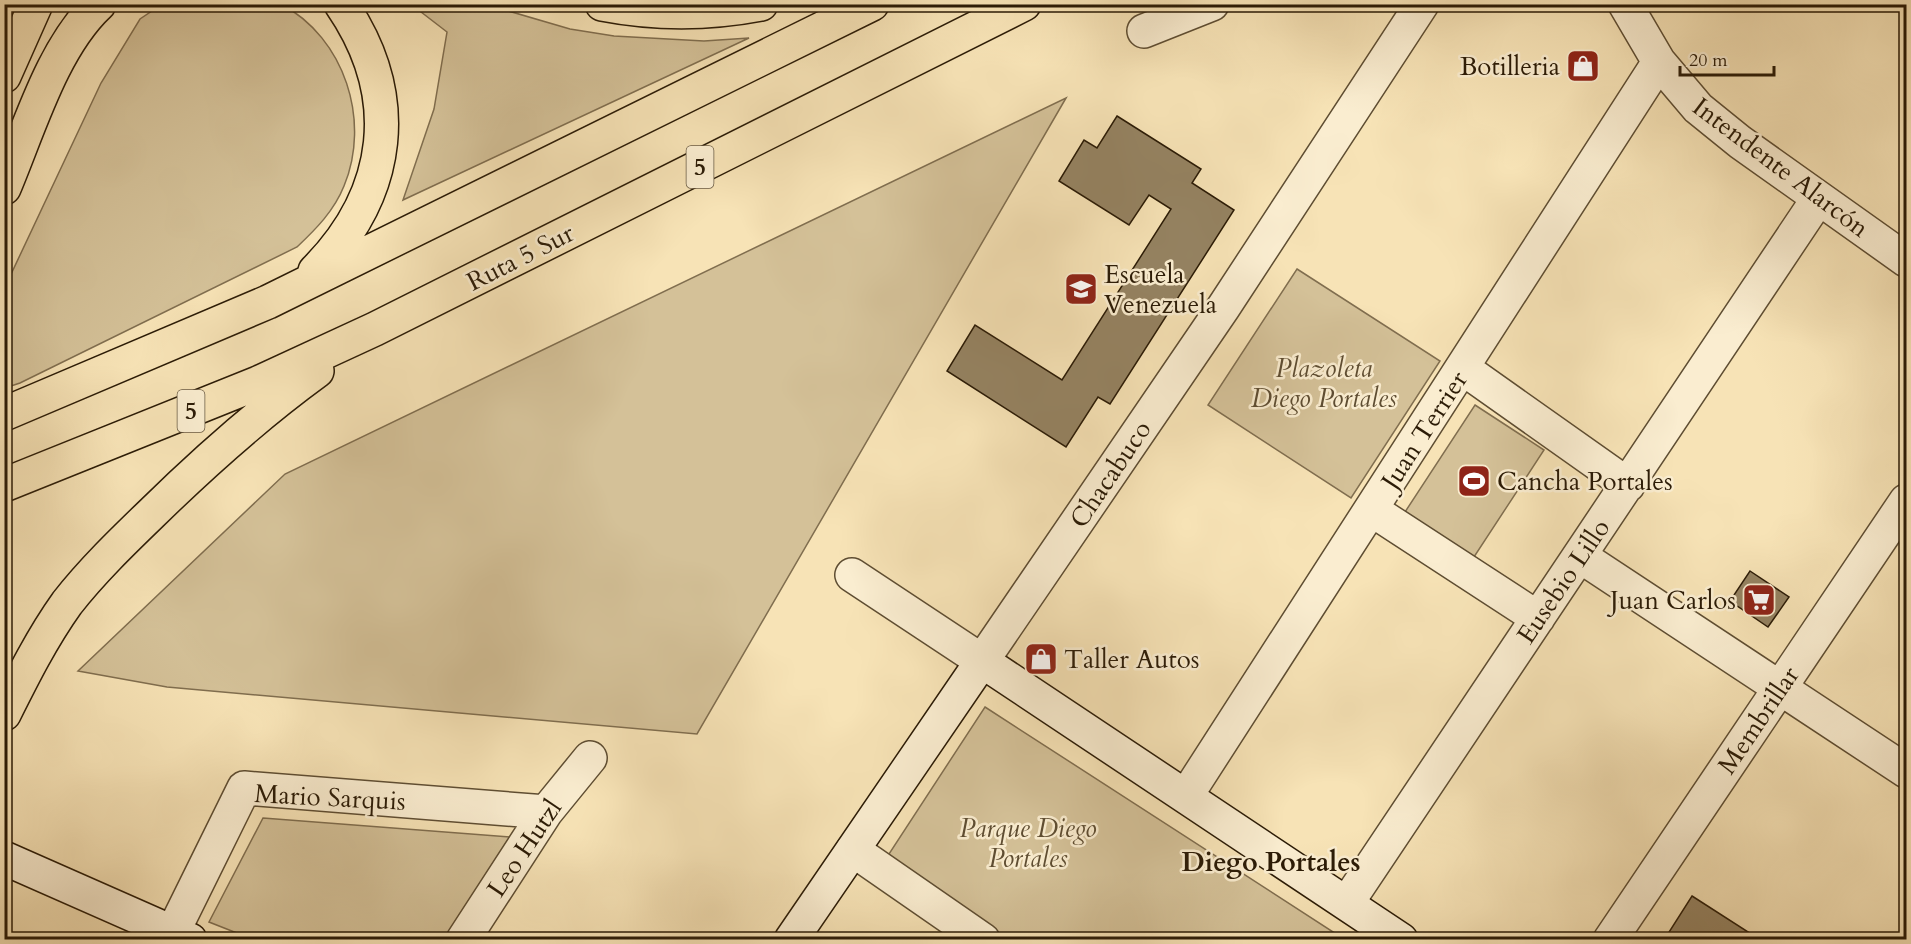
<svg xmlns="http://www.w3.org/2000/svg" width="1911" height="944" viewBox="0 0 1911 944" font-family="Cardo,serif">
<style>
.green{fill:#d4c198;stroke:#806e4f;stroke-width:1.5}
.building{fill:#958362;stroke:#2b1b06;stroke-width:1.5}
.lines{fill:none;stroke-linecap:round;stroke-linejoin:round}
.street-casing{stroke:#5e4d32;stroke-width:36}
.secondary-casing{stroke:#2b1b06;stroke-width:36}
.primary-casing{stroke:#2b1b06;stroke-width:36}
.highway-casing{stroke:#2b1b06;stroke-width:36}
.street{stroke:#faedd0;stroke-width:33}
.secondary{stroke:#faedd0;stroke-width:33}
.primary{stroke:#f7e3b6;stroke-width:33}
.highway{stroke:#f7e3b6;stroke-width:33}
.labels{text-anchor:middle;stroke-width:5;stroke-linejoin:round;paint-order:stroke}
.shield{fill:#faedd0;stroke:#695a43;stroke-width:1.5}
.shield-label{font-size:24px;font-weight:bold;fill:#2b1b06}
.poi-label{font-size:26px;fill:#2b1b06;stroke:#faedd0;text-anchor:start}
.street-label{font-size:26px;fill:#2b1b06;stroke:#faedd0}
.park-label{font-size:26px;font-style:italic;fill:#5e4d32;stroke:#faedd0}
.neighbourhood-label{font-size:27px;font-weight:bold;fill:#2b1b06;stroke:#faedd0}
</style>
<rect width="100%" height="100%" fill="#f7e3b6"/>
<filter id="stains"><feTurbulence type="fractalNoise" baseFrequency=".00333" numOctaves="4"/><feColorMatrix values="0 0 0 0 .2 0 0 0 0 .09 0 0 0 0 .02 0 0 0 .5 -.17"/></filter>
<radialGradient id="worn" r=".72"><stop offset=".6" stop-color="#630" stop-opacity="0"/><stop offset="1" stop-color="#630" stop-opacity=".3"/></radialGradient>
<path class="green" d="M281 4C345 38 371 121 344 186 334 211 316 229 297 247L20 383 5 388V287L101 83 140 19 161 5Z
M412 5H488L570 29 614 36 704 41 749 38 403 200 434 109 447 32Z
M1066 98 697 734 167 687 78 671 285 474Z
M1297 269 1440 361 1351 498 1208 405Z
M1475 405 1544 450 1474 557 1405 512Z
M985 707 1344 939H1009L887 857Z
M263 818 510 837 444 939H252L209 922Z"/>
<path class="building" d="M1117 116 1201 169 1192 183 1234 210 1110 404 1098 397 1066 447 947 371 975 325 1062 380 1171 209 1149 195 1129 225 1059 181 1084 140 1097 148Z
M1750 571 1789 597 1768 627 1730 601Z
M1692 896 1756 937 1755 940H1664Z"/>
<g class="lines">
<g class="street-casing">
<path id="street" d="M1625 4 1659 62 1698 108 1740 142 1906 260
M1144 31 1212 4
M1464 369 1628 485
M1372 510 1538 618
M1580 556 1906 771
M852 575 982 661 1223 308 1422 4
M1186 796 1659 62
M853 850 983 940
M1347 903 1818 199
M169 940 244 788 546 812
M463 940 546 812 590 758
M1610 940 1906 501"/>
</g>
<g class="secondary-casing">
<path id="secondary" d="M4 858 190 940
M791 940 982 661 1401 940"/>
</g>
<g class="primary-casing">
<path id="primary" d="M4 76 36 4"/>
</g>
<g class="highway-casing">
<path id="highway" d="M602 4C654 14 709 14 761 4
M4 188C29 129 52 48 99 4
M315 271C392 193 404 96 341 4
M4 414 268 302 872 4
M4 485 258 383 375 329 1024 4
M4 714C23 676 42 638 67 603 92 571 122 542 151 514 203 463 258 414 317 371"/>
</g>
<use href="#street" class="street"/>
<use href="#secondary" class="secondary"/>
<use href="#primary" class="primary"/>
<use href="#highway" class="highway"/>
</g>
<defs>
<g id="shop-square" transform="scale(1.725)"><rect x="-9" y="-9" width="18" height="18" rx="4" fill="#8f2418" stroke="#faedd0"/><path d="M-5-2.5h2.3a2.7 3.5 0 0 1 5.4 0H5L5.5 6h-11ZM-1.5-2.5h3a1.5 2.3 0 0 0-3 0Z" fill="#fff"/></g>
<g id="school-square" transform="scale(1.725)"><rect x="-9" y="-9" width="18" height="18" rx="4" fill="#8f2418" stroke="#faedd0"/><path d="M0-5L7-2L0 1L-7-2ZM-4 1L0 2.5L4 1V4Q0 6-4 4Z" fill="#fff"/></g>
<g id="stadium-square" transform="scale(1.725)"><rect x="-9" y="-9" width="18" height="18" rx="4" fill="#8f2418" stroke="#faedd0"/><path d="M0-5a6.5 5 0 1 0 0 10a6.5 5 0 1 0 0-10ZM-3.5-1.8h7v3.6h-7Z" fill="#fff"/></g>
<g id="supermarket-square" transform="scale(1.725)"><rect x="-9" y="-9" width="18" height="18" rx="4" fill="#8f2418" stroke="#faedd0"/><path d="M-6-5.5h2.5l.6 2H6L4.5 2H-2.5L-4.4-4H-6ZM-1.5 3.2a1.3 1.3 0 1 0 .1 0ZM3 3.2a1.3 1.3 0 1 0 .1 0Z" fill="#fff"/></g>
</defs>
<g fill-rule="evenodd">
<use href="#shop-square" x="1583" y="66"/>
<use href="#school-square" x="1081" y="289"/>
<use href="#stadium-square" x="1474" y="481"/>
<use href="#supermarket-square" x="1759" y="600"/>
<use href="#shop-square" x="1041" y="659"/>
</g>
<g class="labels">
<g class="shield">
<rect x="686.5" y="146" width="27" height="42" rx="4.5"/>
<rect x="177.5" y="390" width="27" height="42" rx="4.5"/>
</g>
<g class="shield-label">
<text x="700" y="175">5</text>
<text x="191" y="419">5</text>
</g>
<g class="poi-label">
<text x="1560" y="75" text-anchor="end">Botilleria</text>
<text x="1104" y="283">Escuela<tspan x="1104" dy="30">Venezuela</tspan></text>
<text x="1497" y="490">Cancha Portales</text>
<text x="1736" y="609" text-anchor="end">Juan Carlos</text>
<text x="1064" y="668">Taller Autos</text>
</g>
<g class="street-label">
<text transform="translate(1781 167) rotate(37)" y="9">Intendente Alarcón</text>
<text transform="translate(520 257) rotate(-27)" y="9">Ruta 5 Sur</text>
<text transform="translate(1424 430) rotate(-57)" y="9">Juan Terrier</text>
<text transform="translate(1110 474) rotate(-56)" y="9">Chacabuco</text>
<text transform="translate(1563 581) rotate(-56)" y="9">Eusebio Lillo</text>
<text transform="translate(1758 720) rotate(-56)" y="9">Membrillar</text>
<text transform="translate(330 797) rotate(3)" y="9">Mario Sarquis</text>
<text transform="translate(524 848) rotate(-56)" y="9">Leo Hutzl</text>
</g>
<g class="park-label">
<text x="1324" y="377">Plazoleta<tspan x="1324" dy="30">Diego Portales</tspan></text>
<text x="1028" y="837">Parque Diego<tspan x="1028" dy="30">Portales</tspan></text>
</g>
<g class="neighbourhood-label">
<text x="1271" y="871">Diego Portales</text>
</g>
</g>
<rect width="1911" height="944" fill="none" stroke="#f7e3b6" stroke-width="24"/>
<rect x="6" y="6" width="1899" height="932" fill="none" stroke="#2b1b06" stroke-width="3"/>
<rect x="12" y="12" width="1887" height="920" fill="none" stroke="#2b1b06" stroke-width="1.5"/>
<path d="M1680 66v9h94v-9" fill="none" stroke="#2b1b06" stroke-width="3"/>
<text x="1689" y="66" font-size="18" fill="#2b1b06" stroke="#faedd0" stroke-width="4.5" paint-order="stroke">20 m</text>
<rect width="100%" height="100%" filter="url(#stains)"/>
<rect width="100%" height="100%" fill="url(#worn)"/>
</svg>
